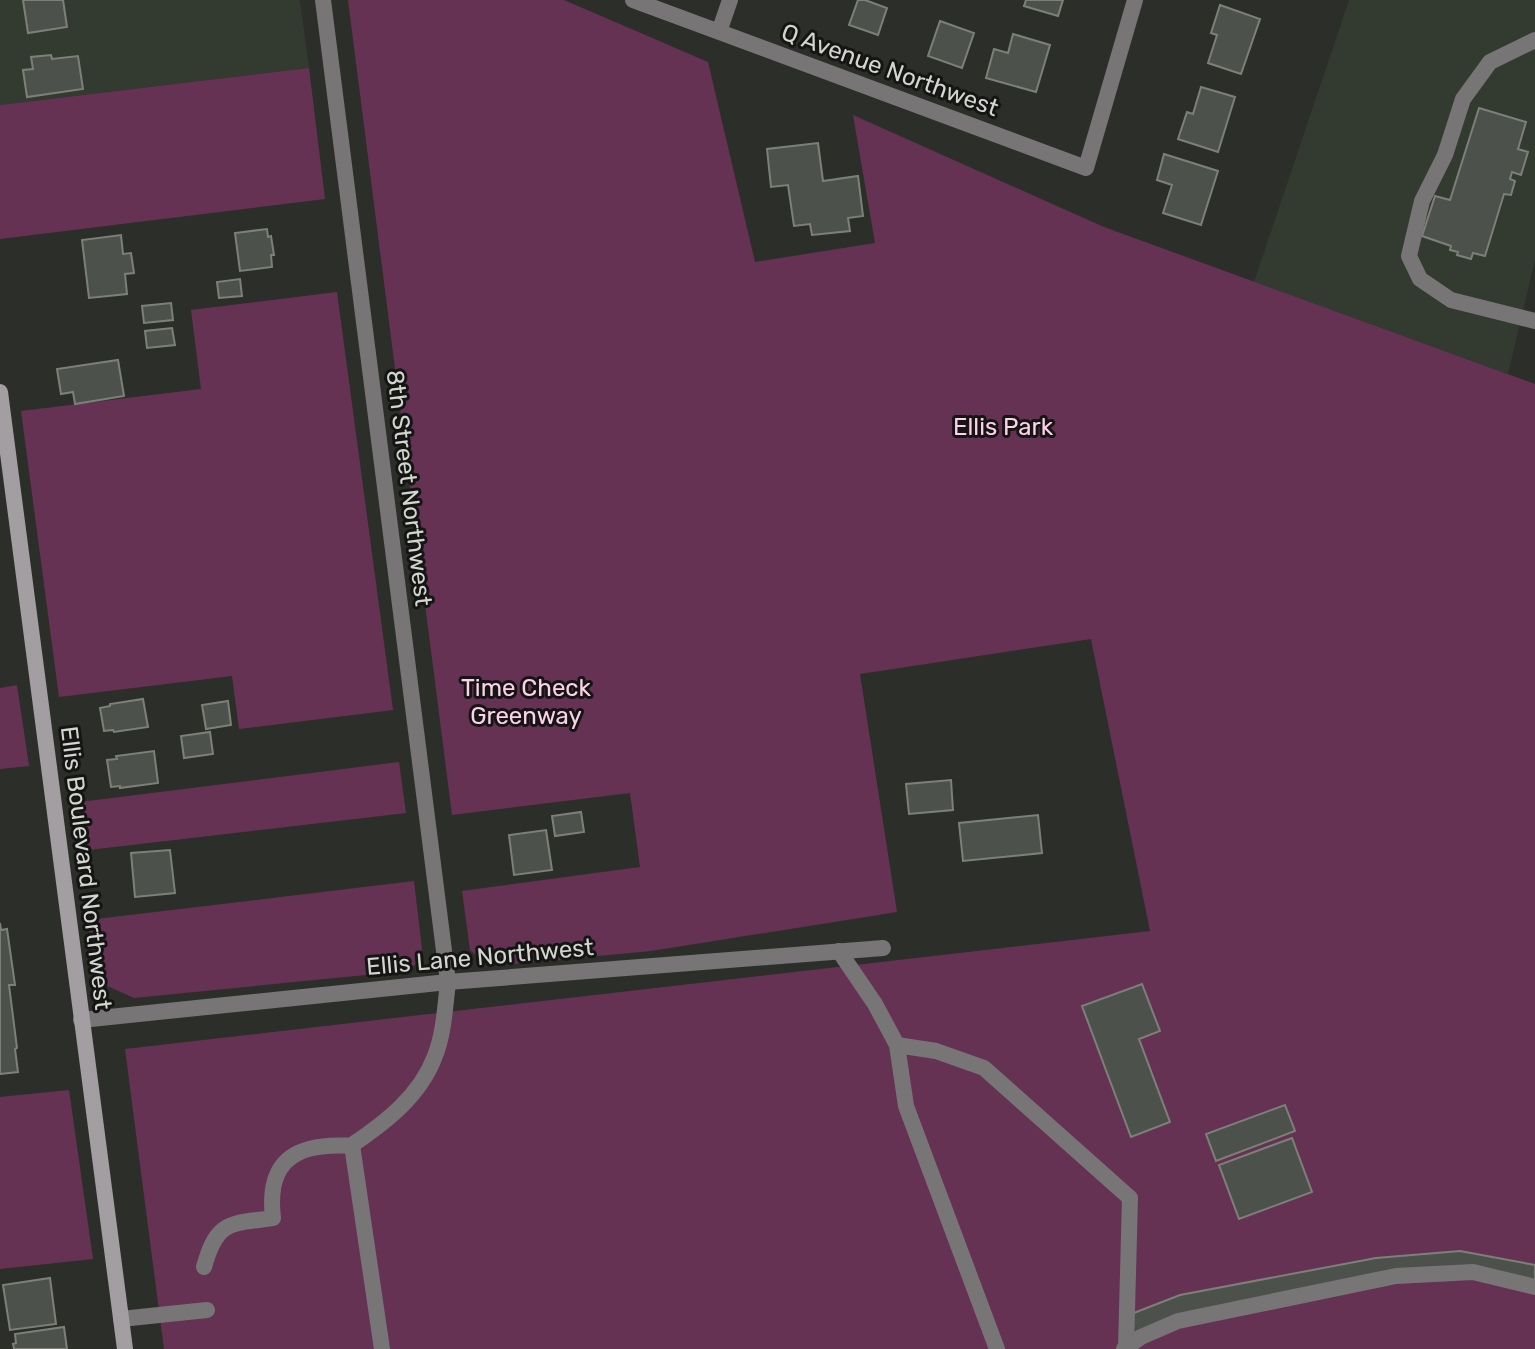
<svg xmlns="http://www.w3.org/2000/svg" width="1535" height="1349" viewBox="0 0 1535 1349" font-family="Rubik,sans-serif">
<style>
.built{fill:#333a2f}
.green{fill:#663254}
.building{fill:#4d514b;stroke:#7c8079;stroke-width:2}
.lines{fill:none;stroke-linecap:round;stroke-linejoin:round}
.lane{stroke:#787577;stroke-width:16}
.street{stroke:#787577;stroke-width:16}
.secondary{stroke:#a39ea1;stroke-width:16}
.labels{text-anchor:middle;stroke-width:6;stroke-linejoin:round;paint-order:stroke}
.street-label{font-size:24px;fill:#d3d5d1;stroke:#151614}
.park-label{font-size:24px;fill:#fdd1ea;stroke:#151614}
</style>
<rect width="100%" height="100%" fill="#2c2f29"/>
<path class="built" d="M0 0H300L309 68 0 105Z
M1349 0H1535V260L1508 374 1254 282Z"/>
<path class="green" d="M348 0H564L708 62 755 262 875 243 853 115 1104 227 1535 384V1349H164L125 1049 1150 931 1091 639 860 674 897 912 651 951 502 965 484 962 470 950 462 891 640 867 630 793 452 815Z
M309 68 325 199 0 239V105Z
M337 292 393 710 239 729 232 676 59 697 21 411 201 389 191 310Z
M17 685 29 766 0 769V688Z
M399 762 406 813 80 851 72 803Z
M414 881 422 949 418 963 406 971 134 998 103 984 94 973 88 920Z
M69 1090 93 1259 0 1269V1097Z"/>
<path class="building" d="M23 0H63L67 27 28 33Z
M858 0H865L887 8 878 35 849 25Z
M1026 0H1063L1058 16 1024 6Z
M1220 5 1260 19 1241 74 1208 63 1217 35 1211 33Z
M940 21 974 33 962 68 928 56Z
M1013 34 1050 45 1036 92 986 78 994 49 1008 53Z
M51 55 52 59 78 56 83 89 27 97 23 70 33 69 31 57Z
M1201 87 1235 97 1218 152 1178 139 1187 112 1193 114Z
M1479 108 1526 122 1518 149 1528 152 1521 175 1512 172 1510 179 1515 181 1511 195 1504 194 1485 256 1473 253 1471 259 1457 255 1458 252 1450 250 1451 246 1422 236 1435 196 1450 200Z
M818 143 823 181 858 176 863 216 848 218 850 231 812 235 810 224 794 226 788 185 771 187 767 149Z
M1164 154 1218 171 1201 225 1163 213 1172 185 1157 180Z
M267 229 268 237 271 236 274 255H271L272 267 240 271 235 233Z
M121 235 123 254 131 253 134 273 125 274 127 294 89 298 82 240Z
M240 279 242 296 219 298 217 282Z
M171 303 173 320 144 323 142 306Z
M172 328 175 345 147 348 145 331Z
M118 360 124 396 75 404 73 392 61 394 57 369Z
M143 699 148 727 114 732 113 730 104 731 100 708 110 706V704Z
M228 701 231 725 206 729 202 705Z
M210 732 213 754 184 758 181 736Z
M154 751 158 783 120 788V786L111 787 107 760 117 759 116 756Z
M951 780 953 810 909 814 906 784Z
M581 812 584 832 555 836 552 816Z
M1038 815 1042 853 963 861 959 823Z
M546 830 552 870 514 875 509 835Z
M170 850 175 893 135 897 131 853Z
M0 923 1 930 7 929 15 985H9L17 1048 15 1049 18 1072 0 1074Z
M1142 984 1160 1031 1139 1039 1170 1122 1131 1137 1082 1006Z
M1285 1105 1295 1131 1216 1161 1206 1134Z
M1292 1138 1312 1192 1239 1219 1219 1165Z
M1460 1251 1535 1265V1287L1473 1272 1396 1276 1178 1321 1126 1348V1316L1180 1295 1376 1258Z
M50 1278 56 1324 10 1330 3 1285Z
M64 1327 67 1349H14L13 1344 16 1343 15 1334Z"/>
<g class="lines">
<path class="lane" d="M1535 40 1490 62 1463 99 1445 155 1422 201 1409 256 1420 279 1451 300 1535 321
M839 951 875 1004 897 1045 906 1106 997 1349
M897 1045 936 1051 984 1068 1130 1198 1126 1348
M204 1267C217 1220 230 1224 273 1218 269 1184 276 1156 313 1148 325 1145 339 1146 352 1145
M121 1319 207 1310
M382 1349 352 1145C386 1122 420 1096 435 1056 444 1033 445 1007 448 982
M1124 1349 1141 1337 1178 1321 1396 1276 1473 1272 1535 1287"/>
<path class="street" d="M323 0 448 982
M633 0 1086 168 1135 0
M719 32 730 0
M81 1020 448 982 883 948"/>
<path class="secondary" d="M0 392 125 1349"/>
</g>
<g class="labels">
<g class="street-label">
<text transform="translate(890 70) rotate(20)" y="8">Q Avenue Northwest</text>
<text transform="translate(409 488) rotate(83)" y="8">8th Street Northwest</text>
<text transform="translate(86 868) rotate(83)" y="8">Ellis Boulevard Northwest</text>
<text transform="translate(480 957) rotate(-5)" y="8">Ellis Lane Northwest</text>
</g>
<g class="park-label">
<text x="1003" y="435">Ellis Park</text>
<text x="526" y="696">Time Check<tspan x="526" dy="28">Greenway</tspan></text>
</g>
</g>
</svg>
